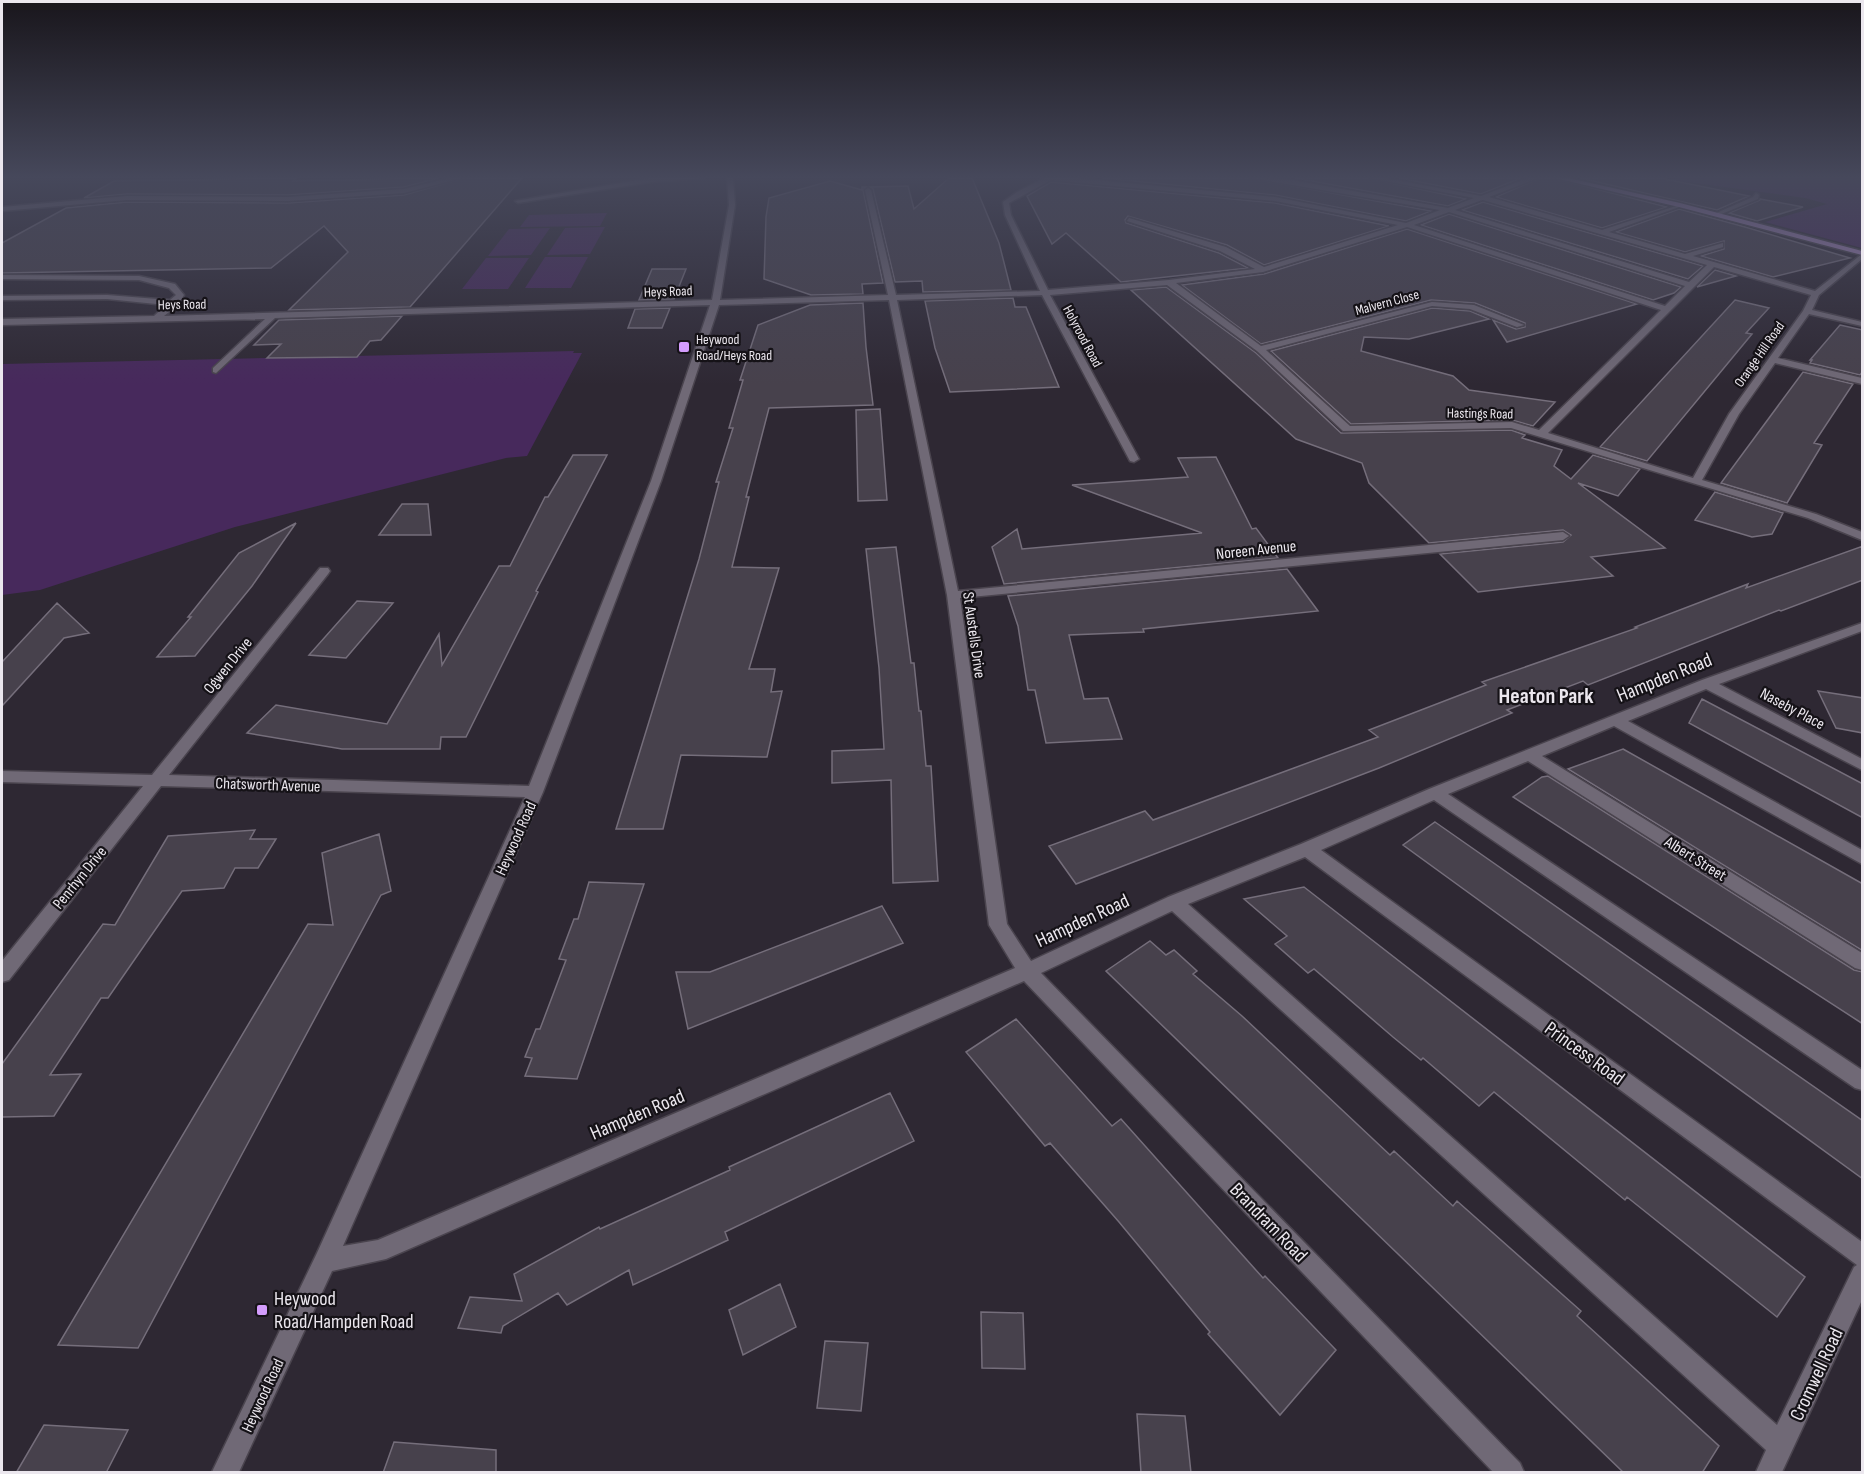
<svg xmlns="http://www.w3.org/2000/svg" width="1864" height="1474" viewBox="0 0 1864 1474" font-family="'Sofia Sans Condensed',sans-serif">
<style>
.green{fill:#47295c}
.building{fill:#47414c;stroke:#756e7b;stroke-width:1.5}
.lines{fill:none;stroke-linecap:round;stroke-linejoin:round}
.minor-casing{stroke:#4a444e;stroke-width:3}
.major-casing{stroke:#4a444e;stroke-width:3}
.minor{fill:#706976;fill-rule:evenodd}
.major{fill:#aa89c2;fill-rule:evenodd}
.poi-dot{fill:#d39cfc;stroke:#151217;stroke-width:2}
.labels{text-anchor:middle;stroke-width:4.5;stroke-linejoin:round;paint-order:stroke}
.far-street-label{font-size:14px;fill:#ebe7ee;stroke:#151217}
.far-poi-label{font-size:14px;fill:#ebe7ee;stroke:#151217;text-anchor:start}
.street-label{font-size:16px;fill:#ebe7ee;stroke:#151217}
.near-street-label{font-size:20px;fill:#ebe7ee;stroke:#151217}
.near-poi-label{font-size:20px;fill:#ebe7ee;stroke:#151217;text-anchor:start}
.district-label{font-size:22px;font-weight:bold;fill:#ebe7ee;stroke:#151217}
</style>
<rect width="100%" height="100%" fill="#2e2833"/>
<path class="green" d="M1678 178H1862V248L1765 222 1827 204 1805 198 1673 180Z
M607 213 600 226 520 227 529 215Z
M605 227 590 254 547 255 565 228Z
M550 228 531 255 488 256 509 229Z
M545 257H588L571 288H525Z
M486 258H529L508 289H462Z
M574 351 573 353H582L527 456 506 458 235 527 40 590 2 595V364Z"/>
<path class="building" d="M297 178 293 181 439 178 404 187 288 195 127 194 84 198 114 181Z
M464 178H522L410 307 289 310 348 252 324 226 271 268 2 273V243L66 208 127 202 288 203 404 195Z
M949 178H972L999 243 1011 290 923 292 922 281 895 282 873 189 870 187 908 186 914 209Z
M1102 178H1249L1431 211 1406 221 1275 195Z
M1295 178H1368L1466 199 1448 206Z
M1399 178H1521L1481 194Z
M1540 178H1553L1667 207 1602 228 1496 197Z
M1580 178H1660L1749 196 1717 210Z
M830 181 862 190V187H866L863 190 883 283 862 284 863 294 811 295 764 279 766 217 769 198Z
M1051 182 1275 203 1389 226 1264 265 1227 245 1128 216 1125 220 1126 223 1219 253 1248 268 1121 282 1066 233 1052 244 1027 196Z
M1760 200V199L1803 207 1757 221 1729 213Z
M1483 202 1703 266 1688 279 1462 210Z
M1679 209 1745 227 1850 258 1773 277 1701 256 1724 249V241L1685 252 1616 232Z
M1449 214 1681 287 1674 293 1653 300 1421 225Z
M1407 229 1637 304 1507 342 1493 320 1516 329 1525 327V323L1475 303 1431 300 1261 344 1182 285 1264 274Z
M652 269H686L674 299 639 300Z
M1715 270 1736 276 1697 287Z
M1166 287 1256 353 1341 433 1511 430 1525 435 1522 438 1562 450 1554 466 1571 479 1593 455 1640 469 1618 496 1578 483 1665 548 1591 557 1613 576 1478 592 1440 554 1563 542 1571 535 1563 530 1429 543 1369 483 1362 463 1296 439 1131 290Z
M1013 298 1015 307H1026L1059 387 950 392 935 348 925 301Z
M1735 300 1769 308 1746 333 1752 334 1647 461 1600 447Z
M863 303 866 347 873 405 769 408 746 497H749L732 567 779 568 749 669H775L771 692 782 691 767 757 681 755 663 829H616L699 559 719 482H716L733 428H729L743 380H740L758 325 810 305Z
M670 308 662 328H628L635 309Z
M1432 308 1470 311 1489 319 1409 339 1364 337 1361 351 1453 376 1469 390 1555 402 1533 426 1512 420 1351 424 1271 351Z
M402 316 381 340 370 341 357 357 267 358 281 344 254 345 279 320Z
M1840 325 1863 330V371L1860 375 1810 363 1812 360H1810Z
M1803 372 1853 384 1814 443 1822 445 1787 503 1721 483Z
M880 409 887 500 858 501 856 410Z
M573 455H607L536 591 538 592 466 737H441L440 749H342L247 733 276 705 387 724 439 634 442 665 499 566H510L545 497H548Z
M1216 457 1252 529 1256 528 1278 558 1004 584 992 547 1017 529 1022 549 1202 533 1072 485 1188 477 1178 458Z
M1715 492 1783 513 1772 534 1752 537 1695 520Z
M402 504H428L431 535H379Z
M296 523 252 586 195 656 157 657 191 617H188L239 553Z
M1863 546V580L1781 611 1779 610 1588 685 1583 681 1507 710 1512 713 1379 768 1076 884 1049 846 1145 811 1153 820 1378 737 1369 730 1486 685 1482 682 1637 628 1635 627 1748 584 1746 588Z
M896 547 911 663H914L919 711H921L926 766H931L938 881 893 883 891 780 832 783V751L884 749 879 668 866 549Z
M1287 569 1318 611 1143 629 1144 632 1069 635 1084 699 1108 698 1122 739 1046 743 1035 690H1028L1018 626 1008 596Z
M357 601 393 603 346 658 309 655Z
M57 603 89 633 64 638 2 706V662Z
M1818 691 1863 698V733L1836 728Z
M1702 699 1863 784V818L1689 723Z
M1623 749 1863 884V951L1568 769Z
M1548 776 1854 970 1863 972V1024L1513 797 1542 777Z
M1435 822 1863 1121V1179L1403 845Z
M255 830 250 839H276L258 868H235L224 888 182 891 108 998H101L50 1075 81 1074 54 1116 2 1117V1064L103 924 115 925 168 836Z
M379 834 391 891 381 895 138 1348 58 1345 308 924 333 925 322 853Z
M589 882 644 884 577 1079 525 1076 532 1058 525 1057 536 1029H540L566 960 559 959 574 919H578Z
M1304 887 1805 1277 1777 1317 1627 1197 1625 1200 1494 1092 1479 1106 1423 1058 1421 1060 1393 1037 1314 969 1308 973 1275 944 1287 936 1244 899Z
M882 906 903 943 688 1029 676 972H710Z
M1150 941 1166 955 1174 950 1197 971 1193 974 1242 1016 1390 1155 1394 1151 1453 1206 1457 1201 1581 1311 1577 1316 1719 1446 1702 1473H1624L1106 971Z
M1016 1019 1112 1126 1121 1119 1263 1278 1265 1276 1336 1350 1280 1415 1208 1334 1210 1332 1119 1222 1050 1143 1045 1146 966 1052Z
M890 1093 914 1141 725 1232 728 1240 633 1285 629 1270 567 1305 558 1293 503 1326 501 1333 458 1328 470 1297 522 1301 514 1274 599 1227 600 1229 730 1170 729 1167Z
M780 1284 796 1327 743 1355 729 1310Z
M981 1312 1023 1313 1025 1369 982 1368Z
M825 1341 868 1343 861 1411 817 1408Z
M1137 1414 1185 1416 1191 1473H1141Z
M44 1425 128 1430 106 1473H16Z
M394 1442 496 1450V1473H383Z"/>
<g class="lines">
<g class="minor-casing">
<path id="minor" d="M450 178H462L404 193 288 201 127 200 2 211V207L127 196 288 197 404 189Z
M650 178H704L651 182 518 203 515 201Z
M727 178H733L735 205 720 300 888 295 865 190 868 188 871 190 896 295 1040 291 1005 215 1003 202 1017 192 1044 178H1074L1275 197 1406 223 1440 210 1251 178 1286 179 1448 208 1474 198 1370 178H1385L1481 196 1528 178H1538L1489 197 1602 230 1682 204V206L1609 232 1685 254 1723 243V247L1693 256 1815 291 1862 254V259L1819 295 1812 310 1862 322V326L1809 314 1778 358 1862 378V384L1775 363 1739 414 1702 480 1816 514 1862 532V540L1808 518 1511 428 1343 431 1257 351 1167 285 1050 295 1139 459 1134 462 1130 461 1042 295 897 300 958 591 1563 532 1569 536 1563 540 960 598 1007 924 1031 961 1168 897 1301 844 1429 789 1702 680 1862 623V631L1719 684 1862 759V770L1706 689 1628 721 1862 850V864L1614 726 1542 756 1862 953V970L1855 968 1528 761 1448 794 1862 1070V1090L1855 1088 1434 800 1321 850 1862 1242V1300L1782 1472H1756L1766 1450 1172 911 1041 973 1520 1463 1524 1472H1493L1024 981 386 1259 332 1271 239 1472H212L317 1253 525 797 161 786 9 980 2 982V961L143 786 2 782V771L152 775 320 568H328L330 571 328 574 169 775 529 786 651 481 710 305 275 318 216 373 213 372V368L265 319 2 325V319L154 316 166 305 107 299 2 300V296L107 295 170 300 176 295 169 288 139 280 2 279V275L139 276 175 284 184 295 178 305 164 316 712 300 729 205ZM1051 180 1275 201 1398 225 1264 267 1226 247 1129 218 1127 221 1220 251 1255 269 1169 280 1048 290 1011 215 1009 203ZM1482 200H1483L1707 265 1689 282 1455 210ZM1449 212 1685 286 1665 306 1414 225ZM1407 227 1661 310 1539 430 1512 422 1350 426 1266 350 1432 306 1470 309 1517 327 1524 325 1474 305 1432 302 1261 346 1176 283 1263 272ZM1714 267 1811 295 1803 311 1729 414 1693 478 1548 433ZM889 300 947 595 989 925 1015 968 378 1240 343 1246 543 792 661 481 719 305ZM1305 857 1857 1265 1854 1267 1777 1425 1188 904Z
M1756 193 1759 195 1758 199 1719 215 1714 214 1753 197Z"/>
</g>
<g class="major-casing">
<path id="major" d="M1555 178H1568L1680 203 1862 251V255L1679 207Z"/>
</g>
<use href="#minor" class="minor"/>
<use href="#major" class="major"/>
</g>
<linearGradient id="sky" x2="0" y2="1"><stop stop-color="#19161c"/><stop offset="0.46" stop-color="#46485b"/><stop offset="1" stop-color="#46485b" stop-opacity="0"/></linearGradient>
<rect width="1864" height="385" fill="url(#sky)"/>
<g class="poi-dot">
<rect x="678" y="341" width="12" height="12" rx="3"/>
<rect x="256" y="1304" width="12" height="12" rx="3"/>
</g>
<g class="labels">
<g class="far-street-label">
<text transform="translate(668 291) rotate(-2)" y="5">Heys Road</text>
<text transform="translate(1387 302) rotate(-15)" y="5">Malvern Close</text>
<text transform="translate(182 304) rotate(-1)" y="5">Heys Road</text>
<text transform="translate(1083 336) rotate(62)" y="5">Holyrood Road</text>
<text transform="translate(1759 354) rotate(-55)" y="5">Orange Hill Road</text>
<text transform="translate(1480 413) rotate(1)" y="5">Hastings Road</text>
</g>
<g class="far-poi-label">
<text x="696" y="344">Heywood<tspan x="696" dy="16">Road/Heys Road</tspan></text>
</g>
<g class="street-label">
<text transform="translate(1256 549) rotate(-6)" y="6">Noreen Avenue</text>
<text transform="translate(975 635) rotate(82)" y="6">St Austells Drive</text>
<text transform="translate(227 665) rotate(-51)" y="6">Ogwen Drive</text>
<text transform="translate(1793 708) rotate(28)" y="6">Naseby Place</text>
<text transform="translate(268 784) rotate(2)" y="6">Chatsworth Avenue</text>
<text transform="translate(515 838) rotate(-66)" y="6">Heywood Road</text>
<text transform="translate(1696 858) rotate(32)" y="6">Albert Street</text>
<text transform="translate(79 877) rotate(-51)" y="6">Penrhyn Drive</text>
<text transform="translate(262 1395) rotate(-65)" y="6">Heywood Road</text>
</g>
<g class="near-street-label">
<text transform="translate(1664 677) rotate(-22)" y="7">Hampden Road</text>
<text transform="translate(1082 920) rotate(-25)" y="7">Hampden Road</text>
<text transform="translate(1585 1053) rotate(36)" y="7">Princess Road</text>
<text transform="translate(637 1114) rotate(-23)" y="7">Hampden Road</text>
<text transform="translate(1269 1222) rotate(46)" y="7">Brandram Road</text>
<text transform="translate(1816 1374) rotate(-65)" y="7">Cromwell Road</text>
</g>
<g class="near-poi-label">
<text x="274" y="1305">Heywood<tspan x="274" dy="23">Road/Hampden Road</tspan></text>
</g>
<g class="district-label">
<text x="1546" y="703">Heaton Park</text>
</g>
</g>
<rect width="1864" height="1474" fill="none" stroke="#ebe7ee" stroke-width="6"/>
</svg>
